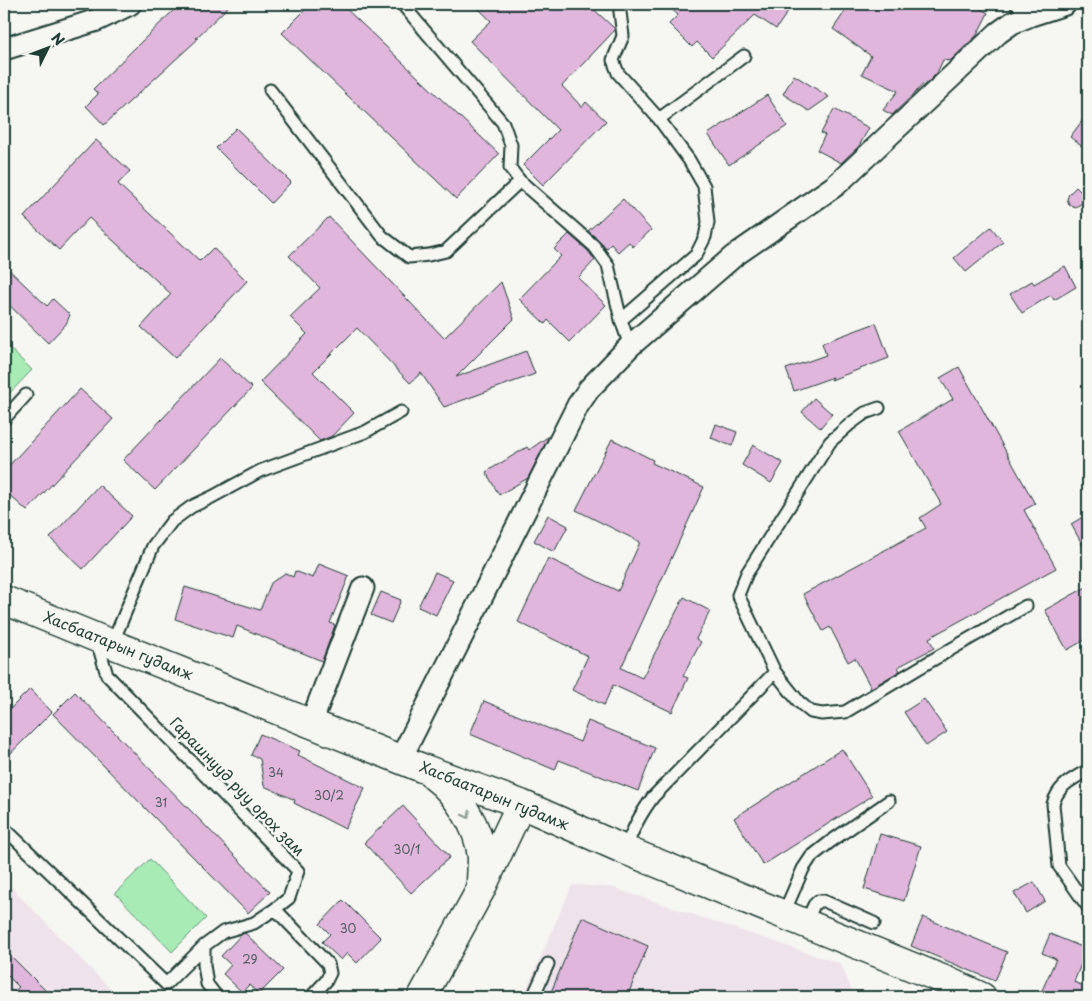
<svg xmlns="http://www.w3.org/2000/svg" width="1092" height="1001" viewBox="0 0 1092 1001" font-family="'Playpen Sans',sans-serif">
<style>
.built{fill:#efe3eb}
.green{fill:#a8ebb5;stroke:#649474}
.building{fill:#e0b6dc;stroke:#1f3d34}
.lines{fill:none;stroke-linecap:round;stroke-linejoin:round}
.lane-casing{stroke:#1f3d34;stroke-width:15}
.street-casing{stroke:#1f3d34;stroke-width:25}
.secondary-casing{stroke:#1f3d34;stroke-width:31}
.lane{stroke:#f6f6f2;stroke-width:11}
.street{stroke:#f6f6f2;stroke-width:21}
.secondary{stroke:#f6f6f2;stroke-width:28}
.oneway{stroke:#8a9a93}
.labels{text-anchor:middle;stroke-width:5;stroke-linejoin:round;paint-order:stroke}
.number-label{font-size:12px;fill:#4f5b5e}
.street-label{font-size:15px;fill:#1f3d34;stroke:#f6f6f2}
</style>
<rect width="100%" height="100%" fill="#f6f6f2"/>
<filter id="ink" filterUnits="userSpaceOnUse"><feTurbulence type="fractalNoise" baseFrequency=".02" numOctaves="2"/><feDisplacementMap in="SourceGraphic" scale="10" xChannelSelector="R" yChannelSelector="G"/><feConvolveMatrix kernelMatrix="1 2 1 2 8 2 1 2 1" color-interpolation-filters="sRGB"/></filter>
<g filter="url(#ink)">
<path class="built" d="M4 880 118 997H4Z
M572 885 611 887 841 964 854 996 855 997H523Z"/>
<path class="green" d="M4 343 32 370 4 399Z
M150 859 206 918 172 952 115 893Z"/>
<path class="building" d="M180 4H231L196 38 198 39 104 125 86 106 98 94 93 89Z
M311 4H341L499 154 456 199 282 33Z
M474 4H588L614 28 615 30 562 86 582 107 586 102 606 121 543 185 523 165 558 130 470 41 491 21Z
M666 4H793L776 29 755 15 712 57 697 42 692 47 669 24 678 15Z
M850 4H972L988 13 977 35 950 61 943 60 937 73 927 83 925 82 917 91 892 115 883 110 898 91 862 74 871 56 833 29Z
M794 75 829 97 809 111 783 94Z
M767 95 787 126 729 165 708 134Z
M834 109 869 128 859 146 841 163 817 150 825 135 821 133Z
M1088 113V151L1070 137Z
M236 128 291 182 271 203 216 148Z
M96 140 130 171 118 184 200 261 213 248 247 281 175 358 141 327 171 294 89 218 59 250 24 217Z
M1076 187 1084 195 1083 199 1081 204 1075 207 1069 204 1067 199 1069 194Z
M623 199 651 230 633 247 629 242 618 252 611 244 606 249 599 240 588 231Z
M329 217 444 338 501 282 514 319 456 377 526 351 535 374 444 407 421 373 410 383 357 328 313 372 354 413 332 436 320 441 260 382 307 334 290 317 320 288 289 256Z
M991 227 1003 242 966 272 954 258Z
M569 234 588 251 595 260 578 278 606 305 570 342 548 320 545 324 519 299 561 256 554 249Z
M4 265 47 306 53 299 70 315 66 324 48 343 4 300Z
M1065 266 1076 287 1054 300 1051 295 1022 313 1010 294 1032 281 1034 284Z
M876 323 889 358 831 380 833 377 794 391 786 369 826 355 822 343Z
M220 358 252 388 155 490 123 460Z
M959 367 1035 504 1024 510 1056 568 929 638 934 648 898 667 900 671 871 688 855 658 848 662 830 627 823 631 803 594 926 528 920 518 941 504 899 431 953 399 940 378Z
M80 389 113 419 27 511 4 490V471Z
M814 398 832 414 820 428 802 412Z
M716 424 737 432 732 446 711 438Z
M549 436 528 478 499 495 486 472 527 447 529 450Z
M612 439 653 460 652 463 704 487 621 668 642 678 684 597 710 611 696 639 701 642 683 676 688 678 672 712 613 685 604 705 572 690 588 656 518 622 548 558 618 591 640 542 576 510Z
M753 445 783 463 771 483 742 465Z
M99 485 132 516 83 569 50 538Z
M1088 514V555L1071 524Z
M548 515 568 526 554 552 534 541Z
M319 564 349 576 330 623 335 625 322 661 237 626 233 638 175 619 185 587 260 610 271 583 285 573 293 577 295 571 313 578Z
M435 572 453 580 436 615 418 607Z
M1088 586V638L1067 650 1045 610Z
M381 592 401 600 391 623 371 615Z
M30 689 52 712 4 760V715Z
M75 692 270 892 248 913 53 714Z
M924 699 947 732 926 746 904 712Z
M484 701 580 742 588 721 655 748 638 791 559 760 555 770 470 734Z
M260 734 300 751 298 755 365 788 345 829 294 803 295 800 264 786 260 759 251 755Z
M842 749 872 796 763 865 734 818Z
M403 806 450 857 411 893 364 843Z
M880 834 921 846 904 901 864 889Z
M1034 882 1045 901 1026 913 1014 893Z
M343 900 381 938 357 963 347 953 341 960 322 942 330 934 320 924Z
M582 917 648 946 627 997H549Z
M923 917 1007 952 995 981 911 946Z
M245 933 283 970 259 994 249 985 242 992 223 974 231 965 221 956 241 935Z
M1050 934 1087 949 1074 982 1088 988V997H1039L1056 959 1042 953Z
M4 949 52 997H8L19 987 4 972Z"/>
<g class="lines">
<g class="lane-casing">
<path id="lane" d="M402 4 503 123 511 145 510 168 520 181 594 246 608 265 621 320 630 346
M619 4 623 36 613 60 618 73 659 119 689 160 704 186 708 222 705 237 696 255 621 320
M1016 4 1031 15
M270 90 382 236 409 257 429 255 446 251 520 181
M659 119 744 56
M879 408 865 413 850 424 830 442 747 573 738 595 775 672 799 702 811 712 822 714 845 712 929 662 1026 606
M4 419 26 395
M112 644 153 546 172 521 191 507 212 497 260 471 365 432 401 412
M1088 770C1072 780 1059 784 1053 804L1059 866 1088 907
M4 828 166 984 204 946 223 932 254 923 275 909 289 898 298 871 107 675 97 641
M625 850C633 829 639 816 653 797L775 672
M275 909 328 964 330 973 326 981 311 997
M783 915 803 869 811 857 830 842 889 801
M805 924 814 905 818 901H824L874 923
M204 946V965L207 984 217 997
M533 997 548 964"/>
</g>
<g class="street-casing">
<path id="street" d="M4 49 97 20 130 4
M311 723 363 588
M401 758 578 405 589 389 630 346 734 256 836 185 998 33 1012 23 1031 15 1065 4"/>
</g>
<g class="secondary-casing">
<path id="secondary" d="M4 600 97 638 422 768 521 804 625 850 947 981 982 997
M434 776C458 794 479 827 482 857 482 866 481 876 481 885
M422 997 481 889 521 804"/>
</g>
<use href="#lane" class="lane"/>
<use href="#street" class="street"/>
<use href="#secondary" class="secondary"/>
</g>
<defs><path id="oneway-chevron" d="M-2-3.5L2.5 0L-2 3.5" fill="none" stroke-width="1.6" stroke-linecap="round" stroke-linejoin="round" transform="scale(1.25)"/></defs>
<use class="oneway" href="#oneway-chevron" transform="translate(467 815) rotate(63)"/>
</g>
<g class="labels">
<g class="number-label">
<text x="276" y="777">34</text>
<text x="329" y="800">30/2</text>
<text x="161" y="807">31</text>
<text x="407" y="854">30/1</text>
<text x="348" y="933">30</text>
<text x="250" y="964">29</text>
</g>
<g class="street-label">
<text transform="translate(118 646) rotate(22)" y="5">Хасбаатарын гудамж</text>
<text transform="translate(237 787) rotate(46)" y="5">Гарашнууд руу орох зам</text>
<text transform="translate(494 796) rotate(22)" y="5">Хасбаатарын гудамж</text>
</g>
</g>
<rect width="1092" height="1001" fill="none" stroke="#f6f6f2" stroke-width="20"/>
<rect x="10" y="10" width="1072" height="981" fill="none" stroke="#1f3d34" stroke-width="2" filter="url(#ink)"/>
<g transform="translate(48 48) rotate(48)" stroke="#f6f6f2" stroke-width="4" paint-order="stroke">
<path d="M0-4L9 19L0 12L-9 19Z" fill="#1f3d34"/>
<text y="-8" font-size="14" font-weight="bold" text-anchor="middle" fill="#1f3d34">N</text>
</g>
</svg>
